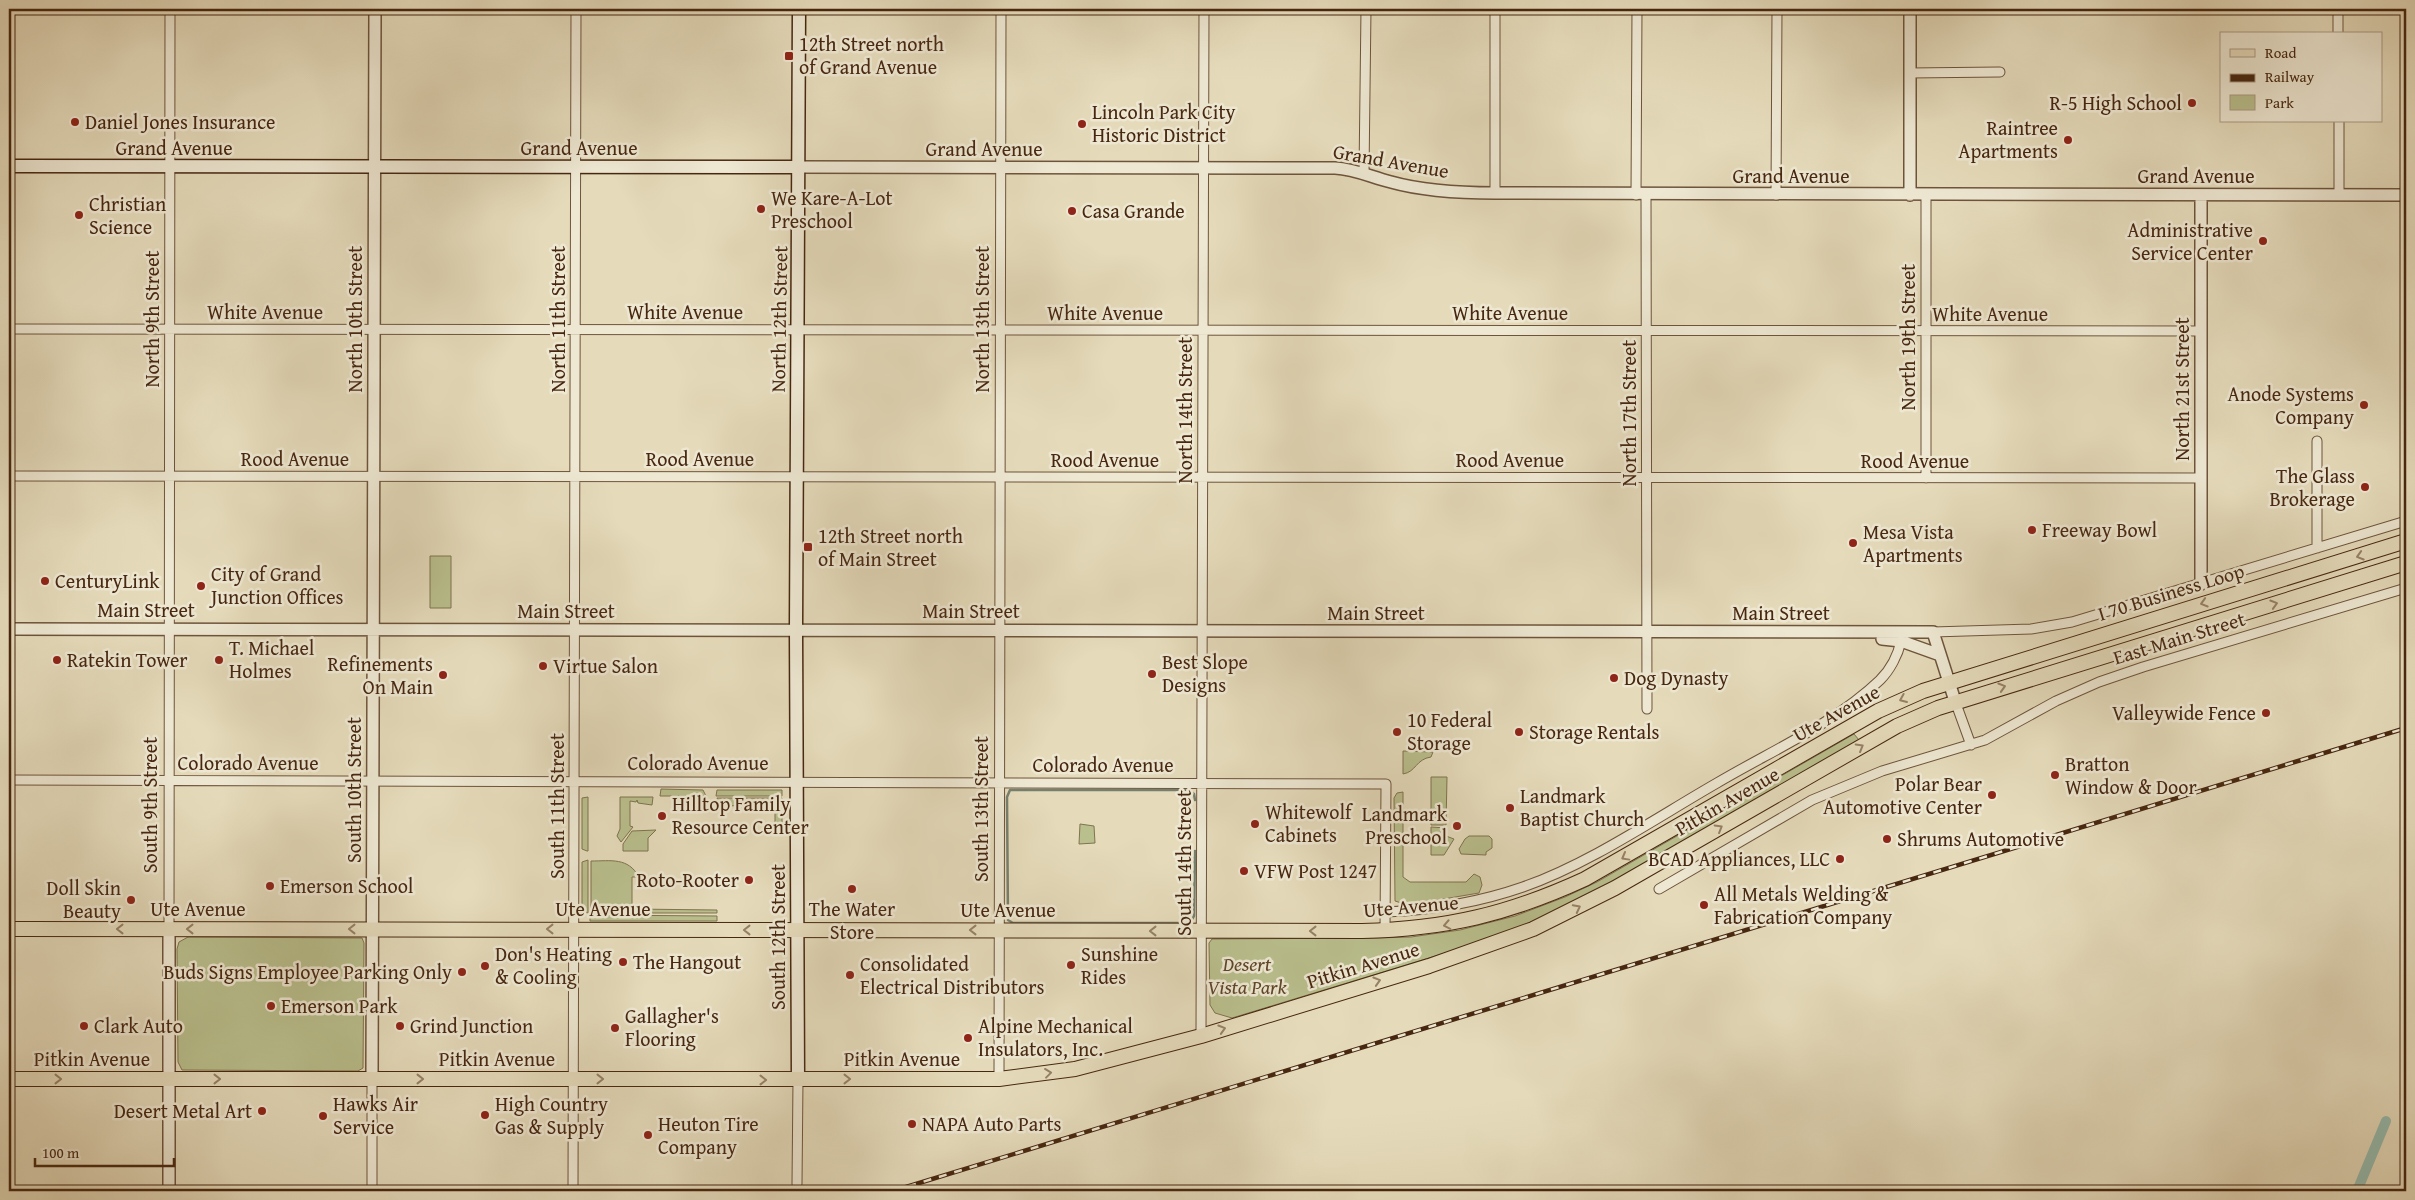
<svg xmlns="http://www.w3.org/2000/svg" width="2415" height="1200" viewBox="0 0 2415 1200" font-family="'Gentium Book Plus',serif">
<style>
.green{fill:#b9bf8d;stroke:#80734e}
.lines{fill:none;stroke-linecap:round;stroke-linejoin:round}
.stream{stroke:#76806f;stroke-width:2.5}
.canal{stroke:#96bbae;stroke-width:10}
.minor-casing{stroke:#6e543b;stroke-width:11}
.tertiary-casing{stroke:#6e543b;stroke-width:14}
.secondary-casing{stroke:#472710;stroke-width:15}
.primary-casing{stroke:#472710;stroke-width:16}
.minor{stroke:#eee8d3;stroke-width:9}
.tertiary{stroke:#eee8d3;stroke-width:11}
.secondary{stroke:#eee8d3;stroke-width:12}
.primary{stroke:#e5dbbb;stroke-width:14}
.rail-casing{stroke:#472710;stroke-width:4.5}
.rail{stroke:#eee8d3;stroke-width:2.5;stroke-dasharray:8;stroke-linecap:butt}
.oneway{stroke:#968166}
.poi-dot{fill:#8f2418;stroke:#eee8d3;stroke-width:2}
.labels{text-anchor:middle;stroke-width:5;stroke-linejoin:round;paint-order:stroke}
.poi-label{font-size:20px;fill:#472710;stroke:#eee8d3;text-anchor:start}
.street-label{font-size:20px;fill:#472710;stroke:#eee8d3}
.park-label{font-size:20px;font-style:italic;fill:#5e4529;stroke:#eee8d3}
</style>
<rect width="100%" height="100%" fill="#e5dbbb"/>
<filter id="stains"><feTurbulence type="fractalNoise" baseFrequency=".004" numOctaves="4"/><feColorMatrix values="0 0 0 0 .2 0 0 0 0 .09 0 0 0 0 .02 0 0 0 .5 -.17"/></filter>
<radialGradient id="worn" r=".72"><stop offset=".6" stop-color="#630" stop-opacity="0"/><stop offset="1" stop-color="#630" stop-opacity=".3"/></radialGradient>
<path class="green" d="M430 556H451V608H430Z
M1854 734 1859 740 1595 892 1531 922 1478 943 1232 1018 1215 1013 1210 1005 1209 943 1212 939 1375 938 1411 937 1460 930 1515 916 1565 897 1597 882Z
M1403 751 1433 752 1431 757C1416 759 1416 772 1403 774Z
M1431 777H1447L1446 825H1431Z
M661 789 703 790 706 796H660Z
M717 790H782V796H716Z
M1403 792V877L1410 882H1466L1474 874 1480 877 1482 885 1479 893 1408 905 1395 901 1394 798 1397 793Z
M588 797V851H587L582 849V798Z
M620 797H653L652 805 638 803 637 800 636 802 630 801V826L633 827 621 842 617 836 620 829Z
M717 798H782V828H775V805L719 806Z
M1080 824 1094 826 1095 843 1079 844Z
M1431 827 1446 828V836L1454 839 1444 855H1431Z
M656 830 648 838V851H623V844L632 831Z
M1469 836H1489L1492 839V848L1486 852V855L1461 854 1459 849 1465 839Z
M588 860V913L582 912V862Z
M591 861C611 861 628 857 639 877H632V909L717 910V913H591Z
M590 915 717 916V921H590Z
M188 937 362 938 364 943 363 1068 358 1071 182 1070 178 1062 177 949 179 942Z"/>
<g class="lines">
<path class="stream" d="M1195 851 1194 916 1190 923H1013L1008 920 1007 797 1010 790H1189L1194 794 1195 800"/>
<path class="canal" d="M2357 1191 2386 1121"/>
<g class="minor-casing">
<path id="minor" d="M2338 9V34
M1910 73 2000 72
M2339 121V195
M1364 173 1366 9
M1495 193V9
M1636 195 1637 9
M1646 195 1647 709
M1776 195 1777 9
M1926 195V478
M9 329 2201 331
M2317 441V548
M9 476 2201 478
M1933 632 2031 629 2072 622 2406 521
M1955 701 1971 745
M9 780 1386 784 1385 930
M1659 889 1812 800 1882 771 1985 740 2056 701 2099 682 2143 667 2406 588
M1386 912C1432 910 1480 902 1523 887 1589 864 1656 818 1717 783 1771 751 1834 724 1880 680 1890 670 1898 655 1901 641
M169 929 170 9
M1201 1036 1204 9
M372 1079V1191
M999 1079 1001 9
M797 1184 798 1080
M573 1191 576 9"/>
</g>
<g class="tertiary-casing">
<path id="tertiary" d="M798 167 1335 168C1355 169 1371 177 1391 182 1423 191 1461 193 1495 193L2406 195
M1910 195V9
M2201 195V584
M9 629 1933 632 1955 701
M1882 639 1901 641 1940 655
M169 929V1191
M372 1079 375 9"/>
</g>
<g class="secondary-casing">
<path id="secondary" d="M9 166 798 167
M798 1080 796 630 799 9"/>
</g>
<g class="primary-casing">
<path id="primary" d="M9 929 1362 931C1446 929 1509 914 1585 879L1878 711 1923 691 2406 541
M9 1079H999L1075 1069 1201 1036 1429 966 1533 929 1615 888 1897 726 1938 708 2406 563"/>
</g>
<use href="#minor" class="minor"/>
<use href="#tertiary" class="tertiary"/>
<use href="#secondary" class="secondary"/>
<use href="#primary" class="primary"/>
<g class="rail-casing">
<path id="rail" d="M893 1191 2406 728"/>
</g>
<use href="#rail" class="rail"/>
</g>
<defs><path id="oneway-chevron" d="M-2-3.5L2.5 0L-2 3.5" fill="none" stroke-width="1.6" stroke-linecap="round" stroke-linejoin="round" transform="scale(1.25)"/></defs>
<g class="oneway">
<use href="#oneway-chevron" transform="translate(2360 556) rotate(163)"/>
<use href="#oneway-chevron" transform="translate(2204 603) rotate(163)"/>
<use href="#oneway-chevron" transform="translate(2274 604) rotate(-17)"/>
<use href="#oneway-chevron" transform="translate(2002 687) rotate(-17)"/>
<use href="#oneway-chevron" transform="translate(1903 699) rotate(157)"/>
<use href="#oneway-chevron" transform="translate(1860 747) rotate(-30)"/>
<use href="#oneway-chevron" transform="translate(1719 828) rotate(-30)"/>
<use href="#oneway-chevron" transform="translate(1625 857) rotate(151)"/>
<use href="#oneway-chevron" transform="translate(1577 908) rotate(-27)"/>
<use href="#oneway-chevron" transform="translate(1447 925) rotate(169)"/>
<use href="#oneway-chevron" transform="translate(120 929) rotate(-180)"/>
<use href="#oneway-chevron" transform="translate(190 929) rotate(180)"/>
<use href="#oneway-chevron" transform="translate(352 929) rotate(180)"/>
<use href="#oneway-chevron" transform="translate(550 929) rotate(180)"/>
<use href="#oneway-chevron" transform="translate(747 930) rotate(-180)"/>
<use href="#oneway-chevron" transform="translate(973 930) rotate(-180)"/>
<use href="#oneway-chevron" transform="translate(1153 931) rotate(-180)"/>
<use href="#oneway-chevron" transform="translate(1313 931) rotate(-180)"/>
<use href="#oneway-chevron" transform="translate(1377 981) rotate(-17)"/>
<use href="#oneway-chevron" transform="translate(1222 1029) rotate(-17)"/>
<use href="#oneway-chevron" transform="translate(1048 1073) rotate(-7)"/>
<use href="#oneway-chevron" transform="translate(58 1079)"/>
<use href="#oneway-chevron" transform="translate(217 1079)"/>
<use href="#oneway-chevron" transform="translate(420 1079)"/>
<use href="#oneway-chevron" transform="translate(600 1079)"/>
<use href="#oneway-chevron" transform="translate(847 1079)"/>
<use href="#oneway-chevron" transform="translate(763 1080)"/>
</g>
<g class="poi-dot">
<rect x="784" y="51" width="10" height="10" rx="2.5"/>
<circle cx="2192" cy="103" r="5"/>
<circle cx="75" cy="122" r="5"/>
<circle cx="1082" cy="124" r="5"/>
<circle cx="2068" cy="140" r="5"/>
<circle cx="761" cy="209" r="5"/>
<circle cx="1072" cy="211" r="5"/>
<circle cx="79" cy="215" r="5"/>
<circle cx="2263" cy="241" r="5"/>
<circle cx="2364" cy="405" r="5"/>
<circle cx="2365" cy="487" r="5"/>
<circle cx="2032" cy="530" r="5"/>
<circle cx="1853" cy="543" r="5"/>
<rect x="803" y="542" width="10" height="10" rx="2.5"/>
<circle cx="45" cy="581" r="5"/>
<circle cx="201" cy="586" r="5"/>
<circle cx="57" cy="660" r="5"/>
<circle cx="219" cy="660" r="5"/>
<circle cx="543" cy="666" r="5"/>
<circle cx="1152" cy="674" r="5"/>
<circle cx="443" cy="675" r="5"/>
<circle cx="1614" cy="678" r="5"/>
<circle cx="2266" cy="713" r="5"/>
<circle cx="1397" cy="732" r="5"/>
<circle cx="1519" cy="732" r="5"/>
<circle cx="2055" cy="775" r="5"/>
<circle cx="1992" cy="795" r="5"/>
<circle cx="1510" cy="808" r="5"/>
<circle cx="662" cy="816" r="5"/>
<circle cx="1255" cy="824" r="5"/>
<circle cx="1457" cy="826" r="5"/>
<circle cx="1887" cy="839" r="5"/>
<circle cx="1840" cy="859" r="5"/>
<circle cx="1244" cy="871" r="5"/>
<circle cx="749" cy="880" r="5"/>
<circle cx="270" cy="886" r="5"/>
<circle cx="852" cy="889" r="5"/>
<circle cx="131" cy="900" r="5"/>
<circle cx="1704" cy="905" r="5"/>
<circle cx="623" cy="962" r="5"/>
<circle cx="1071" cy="965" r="5"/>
<circle cx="485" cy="966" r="5"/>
<circle cx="462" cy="972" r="5"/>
<circle cx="850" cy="975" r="5"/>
<circle cx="271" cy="1006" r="5"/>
<circle cx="84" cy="1026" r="5"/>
<circle cx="400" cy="1026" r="5"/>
<circle cx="615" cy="1028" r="5"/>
<circle cx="968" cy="1038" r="5"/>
<circle cx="262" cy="1111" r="5"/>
<circle cx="485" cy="1115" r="5"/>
<circle cx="323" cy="1116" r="5"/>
<circle cx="912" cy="1124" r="5"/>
<circle cx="648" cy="1135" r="5"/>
</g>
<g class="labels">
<g class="poi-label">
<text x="799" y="51">12th Street north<tspan x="799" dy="23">of Grand Avenue</tspan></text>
<text x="2182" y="110" text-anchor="end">R-5 High School</text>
<text x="1092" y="119">Lincoln Park City<tspan x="1092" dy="23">Historic District</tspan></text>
<text x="85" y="129">Daniel Jones Insurance</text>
<text x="2058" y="135" text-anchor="end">Raintree<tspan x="2058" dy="23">Apartments</tspan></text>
<text x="771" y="205">We Kare-A-Lot<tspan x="771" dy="23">Preschool</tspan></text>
<text x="89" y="211">Christian<tspan x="89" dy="23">Science</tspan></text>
<text x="1082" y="218">Casa Grande</text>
<text x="2253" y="237" text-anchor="end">Administrative<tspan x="2253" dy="23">Service Center</tspan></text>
<text x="2354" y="401" text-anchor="end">Anode Systems<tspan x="2354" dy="23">Company</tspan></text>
<text x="2355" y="483" text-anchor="end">The Glass<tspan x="2355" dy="23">Brokerage</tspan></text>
<text x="2042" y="537">Freeway Bowl</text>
<text x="1863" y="539">Mesa Vista<tspan x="1863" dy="23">Apartments</tspan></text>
<text x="818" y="543">12th Street north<tspan x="818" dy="23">of Main Street</tspan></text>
<text x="211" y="581">City of Grand<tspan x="211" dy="23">Junction Offices</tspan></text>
<text x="55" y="588">CenturyLink</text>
<text x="229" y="655">T. Michael<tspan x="229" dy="23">Holmes</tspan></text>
<text x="67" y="667">Ratekin Tower</text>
<text x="1162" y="669">Best Slope<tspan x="1162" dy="23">Designs</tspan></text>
<text x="433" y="671" text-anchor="end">Refinements<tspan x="433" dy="23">On Main</tspan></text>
<text x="553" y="673">Virtue Salon</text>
<text x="1624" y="685">Dog Dynasty</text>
<text x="2256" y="720" text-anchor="end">Valleywide Fence</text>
<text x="1407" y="727">10 Federal<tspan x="1407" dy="23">Storage</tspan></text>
<text x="1529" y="739">Storage Rentals</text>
<text x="2065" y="771">Bratton<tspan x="2065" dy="23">Window &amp; Door</tspan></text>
<text x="1982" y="791" text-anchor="end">Polar Bear<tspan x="1982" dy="23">Automotive Center</tspan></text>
<text x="1520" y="803">Landmark<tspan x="1520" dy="23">Baptist Church</tspan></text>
<text x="672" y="811">Hilltop Family<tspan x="672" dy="23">Resource Center</tspan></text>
<text x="1265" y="819">Whitewolf<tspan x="1265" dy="23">Cabinets</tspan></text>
<text x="1447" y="821" text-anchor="end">Landmark<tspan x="1447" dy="23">Preschool</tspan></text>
<text x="1897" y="846">Shrums Automotive</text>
<text x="1830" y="866" text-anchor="end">BCAD Appliances, LLC</text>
<text x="1254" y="878">VFW Post 1247</text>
<text x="739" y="887" text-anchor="end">Roto-Rooter</text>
<text x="280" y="893">Emerson School</text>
<text x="121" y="895" text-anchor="end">Doll Skin<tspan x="121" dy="23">Beauty</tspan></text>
<text x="1714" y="901">All Metals Welding &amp;<tspan x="1714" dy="23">Fabrication Company</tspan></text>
<text x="852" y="916" text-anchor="middle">The Water<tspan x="852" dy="23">Store</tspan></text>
<text x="495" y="961">Don's Heating<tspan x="495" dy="23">&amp; Cooling</tspan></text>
<text x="1081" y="961">Sunshine<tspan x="1081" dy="23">Rides</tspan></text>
<text x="633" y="969">The Hangout</text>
<text x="860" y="971">Consolidated<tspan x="860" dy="23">Electrical Distributors</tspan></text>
<text x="452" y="979" text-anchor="end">Buds Signs Employee Parking Only</text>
<text x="281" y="1013">Emerson Park</text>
<text x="625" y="1023">Gallagher's<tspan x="625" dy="23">Flooring</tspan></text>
<text x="94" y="1033">Clark Auto</text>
<text x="410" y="1033">Grind Junction</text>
<text x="978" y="1033">Alpine Mechanical<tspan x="978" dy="23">Insulators, Inc.</tspan></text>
<text x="333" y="1111">Hawks Air<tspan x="333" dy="23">Service</tspan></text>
<text x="495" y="1111">High Country<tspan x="495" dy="23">Gas &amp; Supply</tspan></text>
<text x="252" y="1118" text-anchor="end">Desert Metal Art</text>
<text x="658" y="1131">Heuton Tire<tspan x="658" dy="23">Company</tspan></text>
<text x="922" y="1131">NAPA Auto Parts</text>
</g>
<g class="street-label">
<text x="174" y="155">Grand Avenue</text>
<text x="579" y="155">Grand Avenue</text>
<text x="984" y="156">Grand Avenue</text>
<text transform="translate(1391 161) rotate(10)" y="7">Grand Avenue</text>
<text x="1791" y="183">Grand Avenue</text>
<text x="2196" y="183">Grand Avenue</text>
<text x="265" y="319">White Avenue</text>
<text x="685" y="319">White Avenue</text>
<text x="1105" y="320">White Avenue</text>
<text x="1510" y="320">White Avenue</text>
<text x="1990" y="321">White Avenue</text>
<text transform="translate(152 319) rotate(-90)" y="7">North 9th Street</text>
<text transform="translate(355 319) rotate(-90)" y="7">North 10th Street</text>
<text transform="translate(558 319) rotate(-90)" y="7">North 11th Street</text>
<text transform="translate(779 319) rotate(-89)" y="7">North 12th Street</text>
<text transform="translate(982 319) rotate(-90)" y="7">North 13th Street</text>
<text transform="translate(1908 337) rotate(-90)" y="7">North 19th Street</text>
<text transform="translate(2182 389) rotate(-90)" y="7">North 21st Street</text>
<text transform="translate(1185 410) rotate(-90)" y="7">North 14th Street</text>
<text transform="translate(1629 413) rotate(-90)" y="7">North 17th Street</text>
<text x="295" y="466">Rood Avenue</text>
<text x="700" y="466">Rood Avenue</text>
<text x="1105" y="467">Rood Avenue</text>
<text x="1510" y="467">Rood Avenue</text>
<text x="1915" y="468">Rood Avenue</text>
<text transform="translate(2171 592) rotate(-17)" y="7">I 70 Business Loop</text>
<text x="146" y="617">Main Street</text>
<text x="566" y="618">Main Street</text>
<text x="971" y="618">Main Street</text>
<text x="1376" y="620">Main Street</text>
<text x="1781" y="620">Main Street</text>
<text transform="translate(2179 638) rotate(-17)" y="7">East Main Street</text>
<text transform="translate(1836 713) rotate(-29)" y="7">Ute Avenue</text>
<text x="248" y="770">Colorado Avenue</text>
<text x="698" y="770">Colorado Avenue</text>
<text x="1103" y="772">Colorado Avenue</text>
<text transform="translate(354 790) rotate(-90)" y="7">South 10th Street</text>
<text transform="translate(1727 801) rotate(-30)" y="7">Pitkin Avenue</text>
<text transform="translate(150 805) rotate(-90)" y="7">South 9th Street</text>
<text transform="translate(557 806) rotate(-90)" y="7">South 11th Street</text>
<text transform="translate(981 809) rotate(-90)" y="7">South 13th Street</text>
<text transform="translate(1184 863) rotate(-90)" y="7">South 14th Street</text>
<text transform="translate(1411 906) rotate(-5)" y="7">Ute Avenue</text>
<text x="198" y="916">Ute Avenue</text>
<text x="603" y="916">Ute Avenue</text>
<text x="1008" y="917">Ute Avenue</text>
<text transform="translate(778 937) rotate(-90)" y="7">South 12th Street</text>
<text transform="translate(1363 965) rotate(-17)" y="7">Pitkin Avenue</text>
<text x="92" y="1066">Pitkin Avenue</text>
<text x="497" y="1066">Pitkin Avenue</text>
<text x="902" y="1066">Pitkin Avenue</text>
</g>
<g class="park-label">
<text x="1247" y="971">Desert<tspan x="1247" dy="23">Vista Park</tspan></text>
</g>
</g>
<rect width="2415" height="1200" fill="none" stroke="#e5dbbb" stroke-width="30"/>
<rect x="10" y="10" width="2395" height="1180" fill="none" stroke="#472710" stroke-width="2.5"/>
<rect x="15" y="15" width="2385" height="1170" fill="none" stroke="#472710"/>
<rect x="2220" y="32" width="162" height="90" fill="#eee8d3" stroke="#ab9b85"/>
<rect x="2230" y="49" width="25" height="8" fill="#e5dbbb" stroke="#ab9b85"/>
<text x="2265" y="58" font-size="15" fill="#472710">Road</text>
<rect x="2230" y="74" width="25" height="8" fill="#472710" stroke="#ab9b85"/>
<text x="2265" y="82" font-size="15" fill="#472710">Railway</text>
<rect x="2230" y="95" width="25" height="15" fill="#b9bf8d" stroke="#ab9b85"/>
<text x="2265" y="108" font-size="15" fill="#472710">Park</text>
<path d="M35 1158v8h139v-8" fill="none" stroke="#472710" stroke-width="2.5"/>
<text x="42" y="1158" font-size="15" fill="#472710" stroke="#eee8d3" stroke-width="4" paint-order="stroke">100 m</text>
<rect width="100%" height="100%" filter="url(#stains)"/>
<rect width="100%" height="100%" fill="url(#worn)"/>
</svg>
